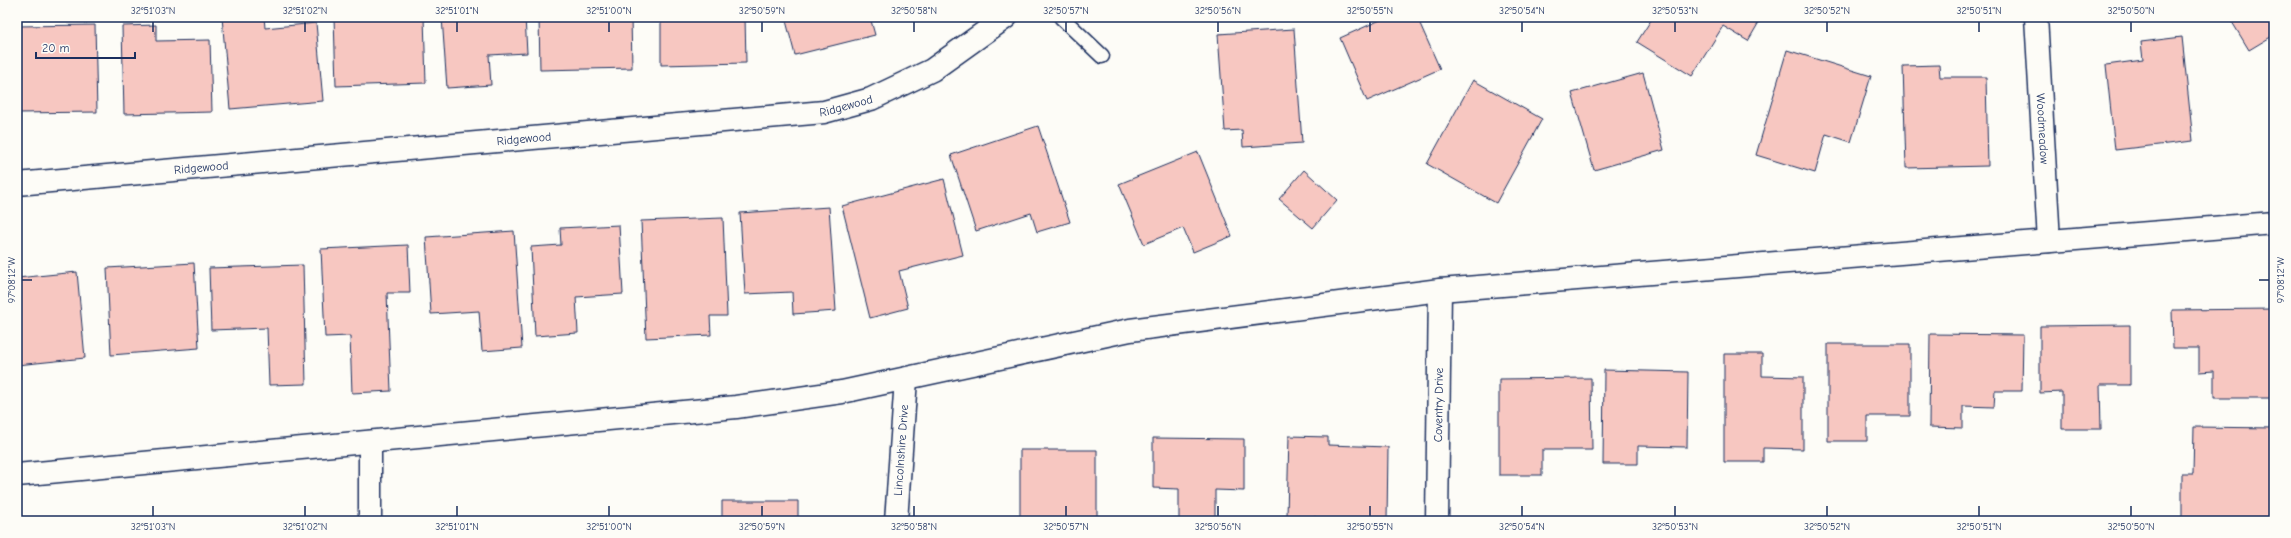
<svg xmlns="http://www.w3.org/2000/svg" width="2291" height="538" viewBox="0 0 2291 538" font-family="'Comic Neue',sans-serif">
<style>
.building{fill:#f7c7c1;stroke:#1b2f5e}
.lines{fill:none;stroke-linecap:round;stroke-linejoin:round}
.lane-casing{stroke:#1b2f5e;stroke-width:17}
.street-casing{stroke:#1b2f5e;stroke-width:25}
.secondary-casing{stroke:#1b2f5e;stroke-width:25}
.lane{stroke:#fdfcf7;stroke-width:14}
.street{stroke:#fdfcf7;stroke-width:22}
.secondary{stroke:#fdfcf7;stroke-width:22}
.ticks{fill:none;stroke:#1b2f5e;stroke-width:1.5}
.labels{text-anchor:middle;stroke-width:3;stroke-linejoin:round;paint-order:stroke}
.street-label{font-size:12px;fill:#1b2f5e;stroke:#fdfcf7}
.neatline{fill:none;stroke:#1b2f5e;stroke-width:1.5}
.ticks-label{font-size:10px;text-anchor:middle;fill:#1b2f5e}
</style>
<rect width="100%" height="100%" fill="#fdfcf7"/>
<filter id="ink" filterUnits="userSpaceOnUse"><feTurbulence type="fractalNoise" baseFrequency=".025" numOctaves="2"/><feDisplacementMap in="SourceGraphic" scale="8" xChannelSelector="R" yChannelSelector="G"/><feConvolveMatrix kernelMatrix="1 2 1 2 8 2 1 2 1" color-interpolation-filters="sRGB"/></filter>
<g filter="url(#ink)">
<path class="building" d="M222 17H264L265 28 316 23 323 101 230 109Z
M334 17H424L426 83 336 86Z
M442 17H525L527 53 489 55 491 85 447 88Z
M539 17H631L632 68 540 70Z
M661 17H745L746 63 661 65Z
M785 17H870L875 35 795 55Z
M1387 17H1417L1440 69 1367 101 1340 38Z
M1653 17H1762L1748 41 1723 26 1692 76 1637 42Z
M2229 17H2274V35L2249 50Z
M95 25 97 112 17 113V26Z
M156 25V41L210 40 212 112 124 114 122 26Z
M1294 29 1302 143 1243 147 1242 130 1225 131 1218 34Z
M2182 37 2193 141 2115 150 2106 65 2143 60 2141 42Z
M1787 50 1871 76 1851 142 1826 134 1815 173 1756 155Z
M1939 65 1940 77H1986L1988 166 1906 168 1903 66Z
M1643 73 1664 150 1594 170 1572 93Z
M1473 80 1542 119 1496 203 1427 164Z
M1038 126 1070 222 1037 232 1031 213 976 231 951 155Z
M1198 152 1232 236 1193 252 1183 228 1144 244 1119 184Z
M1304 170 1337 200 1313 228 1279 199Z
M944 179 963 255 899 271 908 308 870 318 842 206Z
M829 207 836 311 793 314 792 292 745 294 740 213Z
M723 218 727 316H710L711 335 646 338 641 221Z
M619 225 623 294 576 297 578 333 535 336 531 247 561 245 560 228Z
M514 231 522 348 482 351 479 311 431 314 426 237Z
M408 245 410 293H387L391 391 352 393 350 336 325 337 321 249Z
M194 263 199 348 111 355 107 268Z
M303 265 306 384 269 385 267 328 211 330 209 268Z
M77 272 85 358 17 365V278Z
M2274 309V398H2214V371L2199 372V348H2173L2172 310Z
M2130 325V385H2100L2101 429H2062V392L2040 393V326Z
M1930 334 2023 335 2022 391H1995L1994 407 1963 406V428L1929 427Z
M1828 344H1910V416H1867V441H1828Z
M1724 354H1762V376L1803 377V449L1763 448V462H1724Z
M1604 370 1688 372 1687 447 1638 446V464H1603Z
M1591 378 1592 450H1542V475H1499V379Z
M2194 427 2274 428V521H2182V474H2193Z
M1289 436 1328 437V445L1388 447 1387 521H1315L1316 517 1287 516Z
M1153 438 1244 439V491L1215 490V521L1179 520V489L1153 488Z
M1020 450H1097V521H1020Z
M722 501H798V521H722Z"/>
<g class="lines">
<g class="lane-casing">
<path id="lane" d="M1061 17 1102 56"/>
</g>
<g class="street-casing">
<g id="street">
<path id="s1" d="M2036 17 2049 241"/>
<path id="s2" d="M17 184 824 112 871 99 932 70 1006 17"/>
<path d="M370 442V521"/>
<path id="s3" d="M896 521 906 379"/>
<path id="s4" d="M1437 521 1440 290"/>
</g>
</g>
<g class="secondary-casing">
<path id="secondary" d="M17 475 736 407 842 392 1130 330 1440 290 2274 223"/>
</g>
<use href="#lane" class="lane"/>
<use href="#street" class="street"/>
<use href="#secondary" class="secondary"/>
</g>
</g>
<path class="ticks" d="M153 22V32M305 22V32M457 22V32M609 22V32M762 22V32M914 22V32M1066 22V32M1218 22V32M1370 22V32M1522 22V32M1675 22V32M1827 22V32M1979 22V32M2131 22V32M22 280H32M2259 280H2269M153 506V516M305 506V516M457 506V516M609 506V516M762 506V516M914 506V516M1066 506V516M1218 506V516M1370 506V516M1522 506V516M1675 506V516M1827 506V516M1979 506V516M2131 506V516"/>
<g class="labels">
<g class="street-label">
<text dy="4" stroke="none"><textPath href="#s2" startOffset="833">Ridgewood</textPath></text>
<text dy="4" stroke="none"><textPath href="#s1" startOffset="112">Woodmeadow</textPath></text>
<text dy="4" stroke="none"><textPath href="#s2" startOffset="509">Ridgewood</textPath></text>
<text dy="4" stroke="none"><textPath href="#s2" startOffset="185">Ridgewood</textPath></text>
<text dy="4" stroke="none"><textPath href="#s4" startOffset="116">Coventry Drive</textPath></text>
<text dy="4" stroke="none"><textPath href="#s3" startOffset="71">Lincolnshire Drive</textPath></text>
</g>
</g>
<rect width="2291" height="538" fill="none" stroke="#fdfcf7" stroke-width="44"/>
<path d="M36 52v6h99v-6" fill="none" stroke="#1b2f5e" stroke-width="2"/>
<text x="42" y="52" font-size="12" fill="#1b2f5e" stroke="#fdfcf7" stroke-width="3" paint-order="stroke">20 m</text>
<rect x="22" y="22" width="2247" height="494" class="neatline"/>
<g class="ticks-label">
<text x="153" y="14">32°51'03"N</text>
<text x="305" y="14">32°51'02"N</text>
<text x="457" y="14">32°51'01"N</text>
<text x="609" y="14">32°51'00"N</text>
<text x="762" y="14">32°50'59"N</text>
<text x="914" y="14">32°50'58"N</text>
<text x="1066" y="14">32°50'57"N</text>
<text x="1218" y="14">32°50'56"N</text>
<text x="1370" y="14">32°50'55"N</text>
<text x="1522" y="14">32°50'54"N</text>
<text x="1675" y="14">32°50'53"N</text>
<text x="1827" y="14">32°50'52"N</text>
<text x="1979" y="14">32°50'51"N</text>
<text x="2131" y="14">32°50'50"N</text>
<text transform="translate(2280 280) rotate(-90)" y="4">97°08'12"W</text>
<text transform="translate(11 280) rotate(-90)" y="4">97°08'12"W</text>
<text x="153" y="530">32°51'03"N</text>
<text x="305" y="530">32°51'02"N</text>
<text x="457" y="530">32°51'01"N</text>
<text x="609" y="530">32°51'00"N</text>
<text x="762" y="530">32°50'59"N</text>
<text x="914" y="530">32°50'58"N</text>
<text x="1066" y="530">32°50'57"N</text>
<text x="1218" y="530">32°50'56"N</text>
<text x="1370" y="530">32°50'55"N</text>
<text x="1522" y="530">32°50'54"N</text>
<text x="1675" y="530">32°50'53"N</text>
<text x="1827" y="530">32°50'52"N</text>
<text x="1979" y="530">32°50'51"N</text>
<text x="2131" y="530">32°50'50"N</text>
</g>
</svg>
